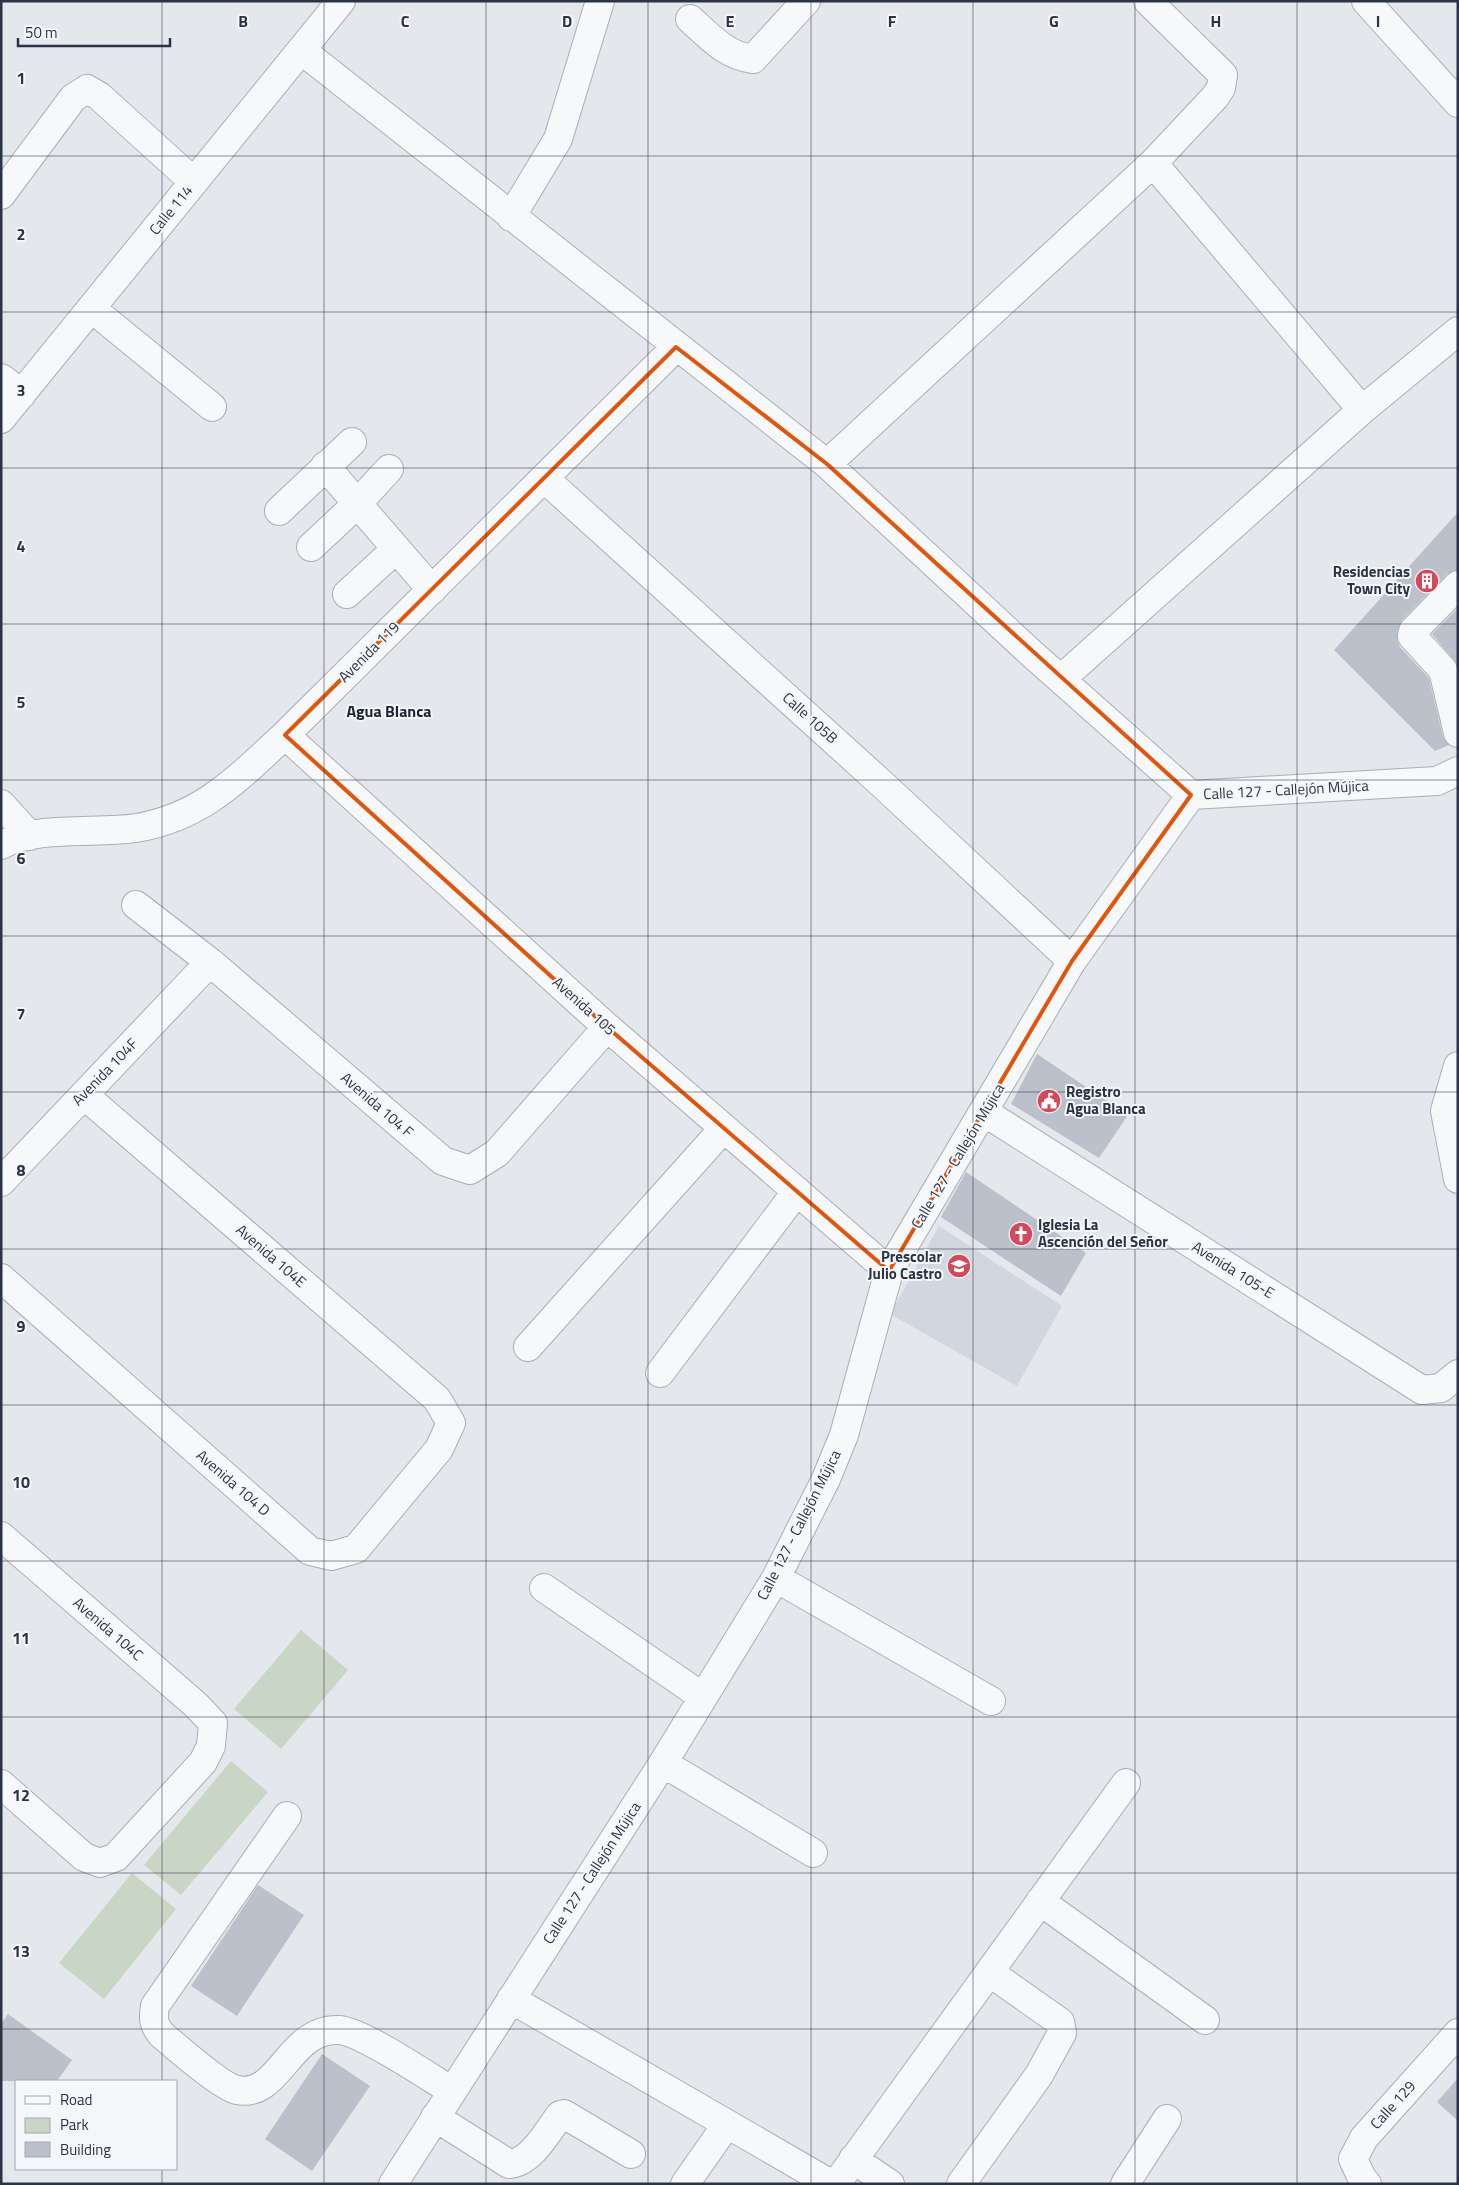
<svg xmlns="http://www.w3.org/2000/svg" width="1459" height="2185" viewBox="0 0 1459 2185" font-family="'Titillium Web',sans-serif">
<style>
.built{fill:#d2d6de}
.green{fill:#c9d6c5}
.building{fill:#bbc0ca}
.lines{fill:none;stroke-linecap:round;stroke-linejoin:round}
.minor-casing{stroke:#a9aeb7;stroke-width:30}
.minor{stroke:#f7f8fa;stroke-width:28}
.marked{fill:none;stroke:#df570f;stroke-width:4;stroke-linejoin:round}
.grid{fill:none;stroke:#2b3445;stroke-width:1;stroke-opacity:0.55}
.labels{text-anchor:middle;stroke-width:4;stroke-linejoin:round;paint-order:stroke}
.street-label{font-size:15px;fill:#2b3445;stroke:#f4f6f9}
.poi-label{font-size:15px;font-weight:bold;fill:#2b3445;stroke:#f4f6f9;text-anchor:end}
.neighbourhood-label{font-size:16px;font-weight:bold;fill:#1d2536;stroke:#f4f6f9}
.grid-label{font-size:16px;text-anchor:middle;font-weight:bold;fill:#2b3445;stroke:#f4f6f9;stroke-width:4;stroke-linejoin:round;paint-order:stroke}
</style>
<rect width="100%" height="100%" fill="#e4e7ec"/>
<path class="built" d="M939 1226 1062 1306 1017 1386 890 1314Z"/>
<path class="green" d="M301 1630 348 1670 281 1749 234 1709Z
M231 1761 268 1792 181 1895 144 1865Z
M132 1873 176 1909 104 1999 59 1963Z"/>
<path class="building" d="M1458 512V570L1447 574 1402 620 1397 633V640L1400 647 1429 678 1443 737 1449 745 1435 751 1334 650Z
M1458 608V665L1432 634Z
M1037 1054 1128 1115 1099 1158 1011 1104Z
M966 1172 1086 1253 1061 1296 941 1217Z
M258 1885 304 1915 237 2016 191 1986Z
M8 2014 72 2060 57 2081H1V2024Z
M322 2054 370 2086 312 2171 265 2139Z
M1458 2078V2121L1437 2102Z"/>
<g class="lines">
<g class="minor-casing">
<path id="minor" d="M1148 1 1223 75 1221 88 1215 97 1153 163
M1366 1 1458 103
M690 19C709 36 726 56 753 59L806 1
M301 50 827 464 1031 653 1191 795
M1 195 73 98 87 89 99 96 194 182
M511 217 558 139 600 1
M91 308 212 407
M1 378 22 394
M1 419 341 1
M827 464 1153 163 1362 410
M325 466 432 590
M545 479 882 784 1072 961
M279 511 352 442
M311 547 357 504 389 469
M1458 585 1413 631 1412 636 1443 670 1458 733
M347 594 395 550
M1061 679 1362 410 1458 331
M285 735 607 1027 889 1271
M1 804 30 836
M1 845C37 825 97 834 136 828 203 817 238 778 285 735L676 347
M136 905 210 962 443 1161 470 1170 497 1153 607 1027
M1458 1066 1445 1111 1458 1179
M984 1112 1422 1390 1441 1388 1458 1374
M1 1182 210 962
M1 1278 310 1551 331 1556 356 1549 439 1449 451 1423 437 1399 84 1095
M528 1347 724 1128
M660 1373 797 1191
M1 1536 196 1705 213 1723 211 1746 203 1762 116 1857 100 1863 84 1857 1 1784
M776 1578 991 1701
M544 1588 703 1697
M663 1763 813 1853
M287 1816 155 2006C153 2018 153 2024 161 2034 175 2046 222 2087 237 2090 280 2099 289 2027 339 2030 363 2032 429 2077 452 2091
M1040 1901 1205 2020
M511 1999 831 2184
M435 2117 509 2164C531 2163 548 2131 560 2115L564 2114 631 2154
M853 2159 890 2184
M393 2184 663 1763 776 1578 826 1479 844 1435 889 1271 1072 961 1191 795 1437 781 1458 771
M685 2184 727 2124
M836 2184 1126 1783
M961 2184 1039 2075 1062 2033 1060 2022 989 1972
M1125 2184 1167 2119
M1367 2184 1362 2178 1353 2159 1364 2138 1458 2033"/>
</g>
<use href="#minor" class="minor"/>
</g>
<path class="marked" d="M676 347 827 464 1191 795 1072 961 889 1271 607 1027 285 735Z"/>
<path class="grid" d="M162 1V2081M324 1V2184M486 1V2184M648 1V2184M811 1V2184M973 1V2184M1135 1V2184M1297 1V2184M1 156H1458M1 312H1458M1 468H1458M1 624H1458M1 780H1458M1 936H1458M1 1092H1458M1 1249H1458M1 1405H1458M1 1561H1458M1 1717H1458M1 1873H1458M1 2029H1458M162 2169V2184"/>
<defs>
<g id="building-disc" transform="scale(1.25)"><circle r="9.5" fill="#d1495b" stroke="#f4f6f9"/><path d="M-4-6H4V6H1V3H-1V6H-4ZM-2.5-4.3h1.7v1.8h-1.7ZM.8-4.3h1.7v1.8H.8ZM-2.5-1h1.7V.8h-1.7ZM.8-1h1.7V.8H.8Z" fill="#fff"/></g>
<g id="civic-disc" transform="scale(1.25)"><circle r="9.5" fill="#d1495b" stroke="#f4f6f9"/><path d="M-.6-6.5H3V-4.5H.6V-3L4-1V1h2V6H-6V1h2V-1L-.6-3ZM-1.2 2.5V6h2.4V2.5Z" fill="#fff"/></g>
<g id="church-disc" transform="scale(1.25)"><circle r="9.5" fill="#d1495b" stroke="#f4f6f9"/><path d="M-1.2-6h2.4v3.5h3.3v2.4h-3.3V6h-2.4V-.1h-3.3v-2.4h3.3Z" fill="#fff"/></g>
<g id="school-disc" transform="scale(1.25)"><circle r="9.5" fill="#d1495b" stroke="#f4f6f9"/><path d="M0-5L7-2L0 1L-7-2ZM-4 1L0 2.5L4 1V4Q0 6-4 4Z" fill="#fff"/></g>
</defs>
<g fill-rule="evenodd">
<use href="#building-disc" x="1427" y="581"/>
<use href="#civic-disc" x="1049" y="1101"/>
<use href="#church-disc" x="1021" y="1234"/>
<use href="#school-disc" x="959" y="1266"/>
</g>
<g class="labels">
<g class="street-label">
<text transform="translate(171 210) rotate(-51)" y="5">Calle 114</text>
<text transform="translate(369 652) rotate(-45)" y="5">Avenida 119</text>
<text transform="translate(810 718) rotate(42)" y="5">Calle 105B</text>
<text transform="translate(1286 790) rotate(-3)" y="5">Calle 127 - Callejón Mújica</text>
<text transform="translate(584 1006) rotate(42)" y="5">Avenida 105</text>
<text transform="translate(105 1072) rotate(-46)" y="5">Avenida 104F</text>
<text transform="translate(377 1105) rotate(41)" y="5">Avenida 104 F</text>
<text transform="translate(958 1156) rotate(-59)" y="5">Calle 127 - Callejón Mújica</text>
<text transform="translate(271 1256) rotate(41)" y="5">Avenida 104E</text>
<text transform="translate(1233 1270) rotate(32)" y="5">Avenida 105-E</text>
<text transform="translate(233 1483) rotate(41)" y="5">Avenida 104 D</text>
<text transform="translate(799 1525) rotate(-63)" y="5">Calle 127 - Callejón Mújica</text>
<text transform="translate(108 1629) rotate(41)" y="5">Avenida 104C</text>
<text transform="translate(592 1873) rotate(-57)" y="5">Calle 127 - Callejón Mújica</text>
<text transform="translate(1393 2105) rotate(-48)" y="5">Calle 129</text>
</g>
<g class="poi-label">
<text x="1410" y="577">Residencias<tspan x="1410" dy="17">Town City</tspan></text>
<text x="1066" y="1097" text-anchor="start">Registro<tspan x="1066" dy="17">Agua Blanca</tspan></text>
<text x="1038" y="1230" text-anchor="start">Iglesia La<tspan x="1038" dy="17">Ascención del Señor</tspan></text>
<text x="942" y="1262">Prescolar<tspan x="942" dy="17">Julio Castro</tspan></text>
</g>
<g class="neighbourhood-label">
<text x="389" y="717">Agua Blanca</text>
</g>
</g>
<g class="grid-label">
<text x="243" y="27">B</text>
<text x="405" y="27">C</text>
<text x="567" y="27">D</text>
<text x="730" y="27">E</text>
<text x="892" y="27">F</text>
<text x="1054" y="27">G</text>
<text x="1216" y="27">H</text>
<text x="1378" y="27">I</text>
<text x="21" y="84">1</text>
<text x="21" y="240">2</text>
<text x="21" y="396">3</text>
<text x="21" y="552">4</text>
<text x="21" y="708">5</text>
<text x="21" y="864">6</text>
<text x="21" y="1020">7</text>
<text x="21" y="1176">8</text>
<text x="21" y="1332">9</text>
<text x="21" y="1488">10</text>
<text x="21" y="1644">11</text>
<text x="21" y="1801">12</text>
<text x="21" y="1957">13</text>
</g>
<rect width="1459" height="2185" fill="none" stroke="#2b3445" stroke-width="5"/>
<rect x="15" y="2080" width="162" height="90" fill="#f4f6f9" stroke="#a4a8b1"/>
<rect x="25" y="2096" width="25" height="8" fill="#f7f8fa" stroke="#a4a8b1"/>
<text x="60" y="2105" font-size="15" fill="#2b3445">Road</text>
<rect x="25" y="2118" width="25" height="15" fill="#c9d6c5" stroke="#a4a8b1"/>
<text x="60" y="2130" font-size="15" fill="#2b3445">Park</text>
<rect x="25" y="2142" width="25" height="15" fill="#bbc0ca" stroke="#a4a8b1"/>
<text x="60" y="2155" font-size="15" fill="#2b3445">Building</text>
<path d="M18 38v8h152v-8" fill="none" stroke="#2b3445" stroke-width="2.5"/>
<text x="25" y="38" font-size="15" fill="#2b3445" stroke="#f4f6f9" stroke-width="4" paint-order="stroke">50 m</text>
</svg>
